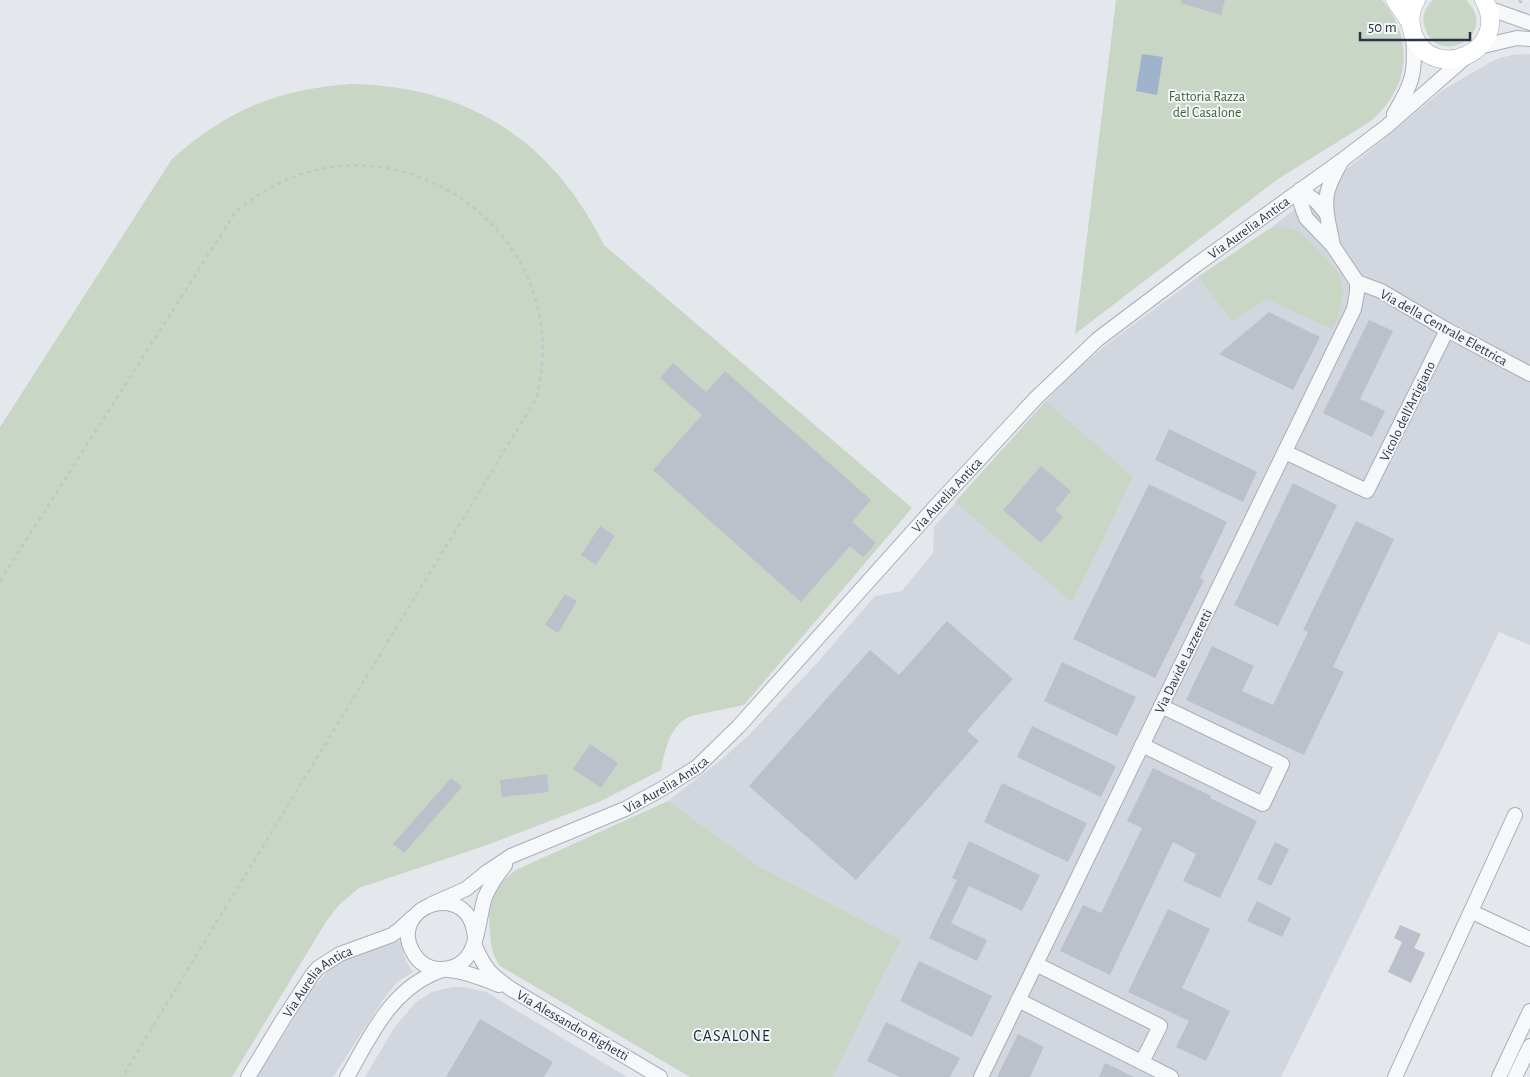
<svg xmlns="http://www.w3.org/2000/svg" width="1530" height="1077" viewBox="0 0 1530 1077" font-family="'Alegreya Sans',sans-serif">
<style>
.built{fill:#d2d6de}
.green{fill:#c9d6c5}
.water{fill:#9fb4cc}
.building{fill:#bbc0ca}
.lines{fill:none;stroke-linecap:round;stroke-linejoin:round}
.minor-casing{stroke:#a9aeb7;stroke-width:16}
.major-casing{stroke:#a3abb8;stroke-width:19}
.path{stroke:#c2c5cb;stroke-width:2.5;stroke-dasharray:4 4;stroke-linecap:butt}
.minor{stroke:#f7f8fa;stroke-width:14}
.major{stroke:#fff;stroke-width:18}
.labels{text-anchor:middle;stroke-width:4;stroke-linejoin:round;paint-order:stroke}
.park-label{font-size:14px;fill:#3f6138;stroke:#f4f6f9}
.street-label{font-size:14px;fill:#2b3445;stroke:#f4f6f9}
.quarter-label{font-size:16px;letter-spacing:1px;fill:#1d2536;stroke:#f4f6f9}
</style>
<rect width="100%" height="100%" fill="#e4e7ec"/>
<path class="built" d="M1530 54V645L1499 632 1281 1077H833L901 940 760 867 668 801 722 759 749 735 818 662 875 596 902 591 933 553 934 527 1046 401 1073 373 1107 344 1198 277 1269 229 1367 153 1443 90 1489 63 1500 58 1512 55Z
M400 941 406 961 413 972 397 982 383 1000 333 1077H257L313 988 331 968 339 961Z
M452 987H464L486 992 627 1077H365L394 1028 415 1003 432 992Z"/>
<path class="green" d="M1116 0H1382C1415 40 1410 87 1371 121L1278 179 1075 334Z
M1433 0H1466C1501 35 1437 68 1425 28 1421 17 1425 8 1433 0Z
M351 84C468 86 552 140 604 245L912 508 744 705 691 716C670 724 665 750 661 770L599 802 487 845 359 888 340 904 327 920 232 1077H0V427L172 159C227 110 278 89 351 84Z
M1277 227C1298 227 1303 235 1317 249 1323 256 1330 262 1335 269 1348 288 1342 312 1332 329L1266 299 1232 321 1198 277 1269 229Z
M1046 401 1133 477 1072 602 955 502Z
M668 801 760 867 901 940 833 1077H690L500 966C492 954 491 947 490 933 487 903 491 886 518 869Z"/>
<path class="water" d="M1142 54 1163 57 1157 95 1136 91Z"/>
<path class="building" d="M1181 0H1225L1221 15 1181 3Z
M1269 312 1320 337 1293 390 1219 354Z
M1369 320 1393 331 1360 399 1385 411 1372 437 1323 413Z
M673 363 706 392 725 371 871 500 852 522 876 543 863 557 850 546 801 602 653 470 702 415 660 378Z
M1169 429 1257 472 1243 502 1155 460Z
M1041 466 1071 491 1055 510 1063 517 1041 543 1003 510Z
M1293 483 1337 505 1278 626 1234 605Z
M1149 484 1227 522 1200 578 1204 580 1155 678 1073 639Z
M1356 521 1394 539 1333 667 1344 672 1304 755 1186 700 1212 646 1254 666 1242 691 1273 705 1308 632 1303 630Z
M600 526 615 536 596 565 581 555Z
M565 594 577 601 558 633 545 625Z
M947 621 1013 679 967 731 979 741 856 880 749 786 870 650 899 675Z
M1062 662 1136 697 1117 736 1044 701Z
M1032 726 1116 766 1101 797 1017 757Z
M590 744 618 763 601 788 573 769Z
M1153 768 1211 796 1210 798 1257 821 1220 898 1183 881 1196 854 1173 842 1110 975 1060 951 1083 905 1101 913 1142 828 1127 821Z
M547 774 549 792 502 797 500 780Z
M451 778 462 787 404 853 393 844Z
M1002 783 1087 823 1068 862 984 822Z
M969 841 1040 875 1022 911 969 886 951 923 987 940 977 961 929 938 957 880 952 878Z
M1275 842 1289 849 1271 886 1257 879Z
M1257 901 1291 918 1282 937 1247 921Z
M1168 909 1210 929 1182 988 1230 1011 1206 1061 1176 1047 1189 1021 1128 992Z
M1400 925 1421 934 1414 948 1425 953 1411 983 1388 972 1402 942 1394 938Z
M919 961 992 996 972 1037 900 1001Z
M480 1019 553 1062 544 1077H446Z
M886 1022 960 1058 950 1077H900L867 1061Z
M1018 1034 1044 1047 1030 1077H997Z
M1105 1063 1134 1077H1099Z"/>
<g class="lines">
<g class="minor-casing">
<g id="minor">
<path d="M1488 8 1530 23"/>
<path d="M1479 47 1517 38 1530 39"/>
<path d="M1394 114C1413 83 1416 72 1413 35"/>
<path d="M1300 190 1316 201 1327 214"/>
<path d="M1333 246C1330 227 1322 205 1329 187 1332 178 1337 170 1341 162"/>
<path d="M1357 282 1381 291 1447 330 1530 374"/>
<path d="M1285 452 1367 491 1447 330"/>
<path d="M1142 745 1263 804 1282 764 1161 706"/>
<path id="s1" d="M432 904 466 889 487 872 511 856 625 809 660 790 697 767 739 726 934 508 1036 398 1098 339 1196 265 1341 161 1387 126 1467 56"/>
<path d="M1472 912 1530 939"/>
<path d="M475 940C473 875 384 906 414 954 419 963 429 969 439 969 480 970 476 925 485 897 490 885 497 875 505 865"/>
<path d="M474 944C485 969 489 973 511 989L660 1077"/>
<path d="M1036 964 1160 1026 1142 1062"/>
<path d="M1018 1000 1171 1077"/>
<path id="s2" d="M248 1077 282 1021 312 975 318 968 340 954 392 935 400 929 412 918"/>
<path d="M347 1077C369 1039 388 995 430 975 435 973 442 969 448 970 465 971 484 979 499 985"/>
<path d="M981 1077 1354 309 1357 293V282L1333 246 1306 218 1301 204 1300 190"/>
<path d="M1395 1077 1515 815"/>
<path d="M1499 1077 1530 1011"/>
<path d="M1515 1077 1530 1046"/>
</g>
</g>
<g class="major-casing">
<path id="major" d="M1395 0 1410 22
M1416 0C1410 10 1409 22 1413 34 1432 86 1513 50 1484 0"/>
</g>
<path class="path" d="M1519 0 1525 6
M0 581 235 213C371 91 583 222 536 399L122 1077"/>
<use href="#minor" class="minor"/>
<use href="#major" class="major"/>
</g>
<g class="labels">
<g class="park-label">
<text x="1207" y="101">Fattoria Razza<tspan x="1207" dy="16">del Casalone</tspan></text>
</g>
<g class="street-label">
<text dy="5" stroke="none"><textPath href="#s1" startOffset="1074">Via Aurelia Antica</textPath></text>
<text transform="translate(1444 327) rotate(29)" y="5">Via della Centrale Elettrica</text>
<text transform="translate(1407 411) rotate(-64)" y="5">Vicolo dell'Artigiano</text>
<text dy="5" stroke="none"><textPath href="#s1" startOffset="669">Via Aurelia Antica</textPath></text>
<text transform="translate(1183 661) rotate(-64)" y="5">Via Davide Lazzeretti</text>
<text dy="5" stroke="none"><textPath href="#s1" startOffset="264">Via Aurelia Antica</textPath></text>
<text dy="5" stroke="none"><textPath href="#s2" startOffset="120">Via Aurelia Antica</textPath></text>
<text transform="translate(573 1025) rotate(30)" y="5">Via Alessandro Righetti</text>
</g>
<g class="quarter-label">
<text x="732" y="1041">CASALONE</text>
</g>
</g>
<path d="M1360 32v8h110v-8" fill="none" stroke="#2b3445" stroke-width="2.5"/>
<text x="1368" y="32" font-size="15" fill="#2b3445" stroke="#f4f6f9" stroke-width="4" paint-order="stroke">50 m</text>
</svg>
